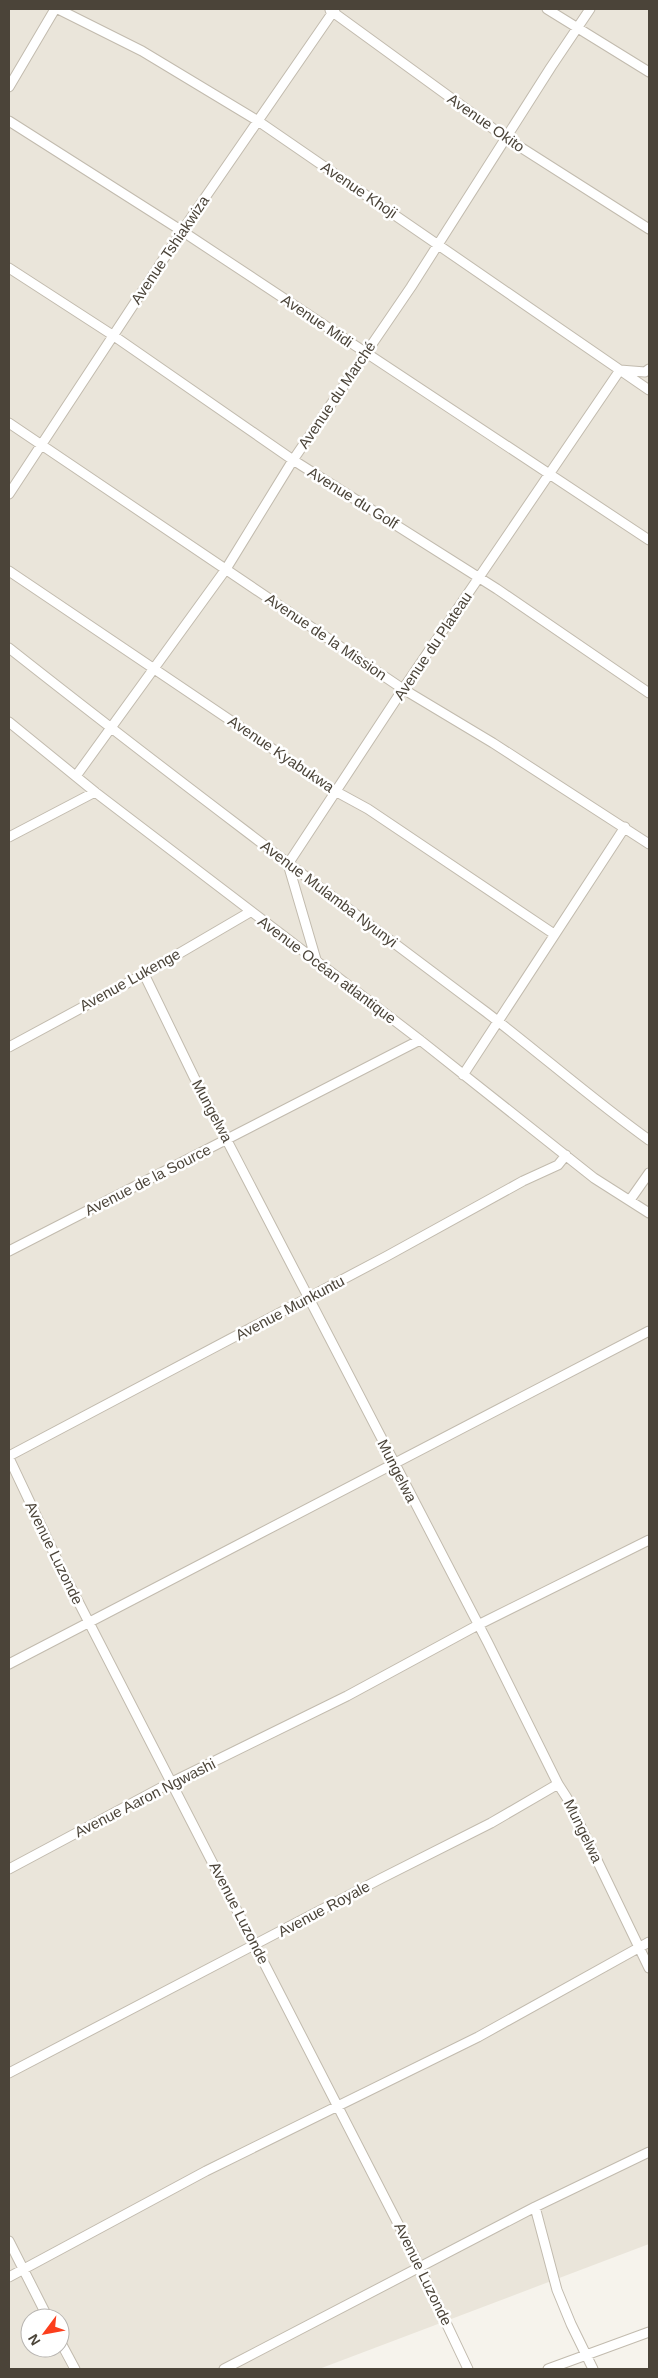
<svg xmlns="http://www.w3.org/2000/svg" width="658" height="2378" viewBox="0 0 658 2378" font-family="Arial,sans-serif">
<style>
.residential{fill:#eae5da;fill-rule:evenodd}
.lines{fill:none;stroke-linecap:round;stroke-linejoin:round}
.minor-casing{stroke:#c2bbae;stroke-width:11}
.minor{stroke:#fff;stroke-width:9}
.labels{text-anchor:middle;stroke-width:5;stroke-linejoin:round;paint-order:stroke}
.street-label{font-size:15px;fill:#4b4439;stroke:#fff}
</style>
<rect width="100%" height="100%" fill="#f6f3ec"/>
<path class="residential" d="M9 9H649V2244L319 2369H9ZM30 2318H60V2348H30Z"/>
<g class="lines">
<g class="minor-casing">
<path id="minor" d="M58 9 142 51 258 121 649 390
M547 9 649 72
M330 10 506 138 649 229
M9 87 55 9
M9 121 182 231 649 540
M9 268 114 336 293 460 497 589 649 693
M9 423 403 689 493 743 649 844
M9 494 182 231 335 9
M9 571 335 791 368 809 554 934
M9 648C166 772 326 892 486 1012 541 1054 593 1100 649 1140
M9 722 95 792 420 1040 594 1178 649 1213
M76 776 226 569 293 460 411 287 551 67 590 9
M9 837 95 792
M317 963 288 864 403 689 620 370 645 372 649 369
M144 974 194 1077 488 1643 558 1784 567 1798 649 1968
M9 1047 144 974 250 912
M463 1075 625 827
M630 1200 649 1173
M9 1251 420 1040
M9 1456 387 1256 523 1181 558 1165 566 1155
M9 1458 61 1568 411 2249 468 2369
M9 1664 649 1331
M9 1869 166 1785 347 1696 478 1625 649 1540
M9 2073 382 1878 491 1823 558 1784
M535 2207 557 2290 571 2324 593 2369
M9 2241 48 2318
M9 2277 206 2171 478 2037 649 1942
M60 2341 75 2369
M224 2369 535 2207 649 2152
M548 2369 649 2332"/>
</g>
<use href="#minor" class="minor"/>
</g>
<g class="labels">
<g class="street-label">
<text transform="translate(486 123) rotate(35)" y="5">Avenue Okito</text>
<text transform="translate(359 190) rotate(34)" y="5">Avenue Khoji</text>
<text transform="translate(170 250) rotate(-56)" y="5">Avenue Tshiakwiza</text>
<text transform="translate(317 321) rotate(34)" y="5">Avenue Midi</text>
<text transform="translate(337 395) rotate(-56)" y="5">Avenue du Marché</text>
<text transform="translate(353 498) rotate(32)" y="5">Avenue du Golf</text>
<text transform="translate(326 637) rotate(34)" y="5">Avenue de la Mission</text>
<text transform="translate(433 646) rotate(-56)" y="5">Avenue du Plateau</text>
<text transform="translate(281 754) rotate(34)" y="5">Avenue Kyabukwa</text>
<text transform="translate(329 894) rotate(37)" y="5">Avenue Mulamba Nyunyi</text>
<text transform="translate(327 970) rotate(37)" y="5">Avenue Océan atlantique</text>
<text transform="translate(130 980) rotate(-29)" y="5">Avenue Lukenge</text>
<text transform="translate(212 1111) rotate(62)" y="5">Mungelwa</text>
<text transform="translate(148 1180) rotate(-27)" y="5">Avenue de la Source</text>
<text transform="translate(290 1308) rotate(-28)" y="5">Avenue Munkuntu</text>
<text transform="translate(397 1471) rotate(63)" y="5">Mungelwa</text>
<text transform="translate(54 1553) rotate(64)" y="5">Avenue Luzonde</text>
<text transform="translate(145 1798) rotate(-27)" y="5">Avenue Aaron Ngwashi</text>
<text transform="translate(583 1831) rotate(64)" y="5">Mungelwa</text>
<text transform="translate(324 1909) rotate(-28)" y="5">Avenue Royale</text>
<text transform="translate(239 1913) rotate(63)" y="5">Avenue Luzonde</text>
<text transform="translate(423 2274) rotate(64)" y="5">Avenue Luzonde</text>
</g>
</g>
<rect width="658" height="2378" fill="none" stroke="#4b4439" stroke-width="20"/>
<g transform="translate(45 2333) rotate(238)"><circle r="24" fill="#ffffff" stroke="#b7b4b0"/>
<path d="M0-4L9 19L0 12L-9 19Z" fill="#fc3f1d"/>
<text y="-8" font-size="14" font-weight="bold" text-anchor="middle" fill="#4b4439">N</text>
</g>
</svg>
